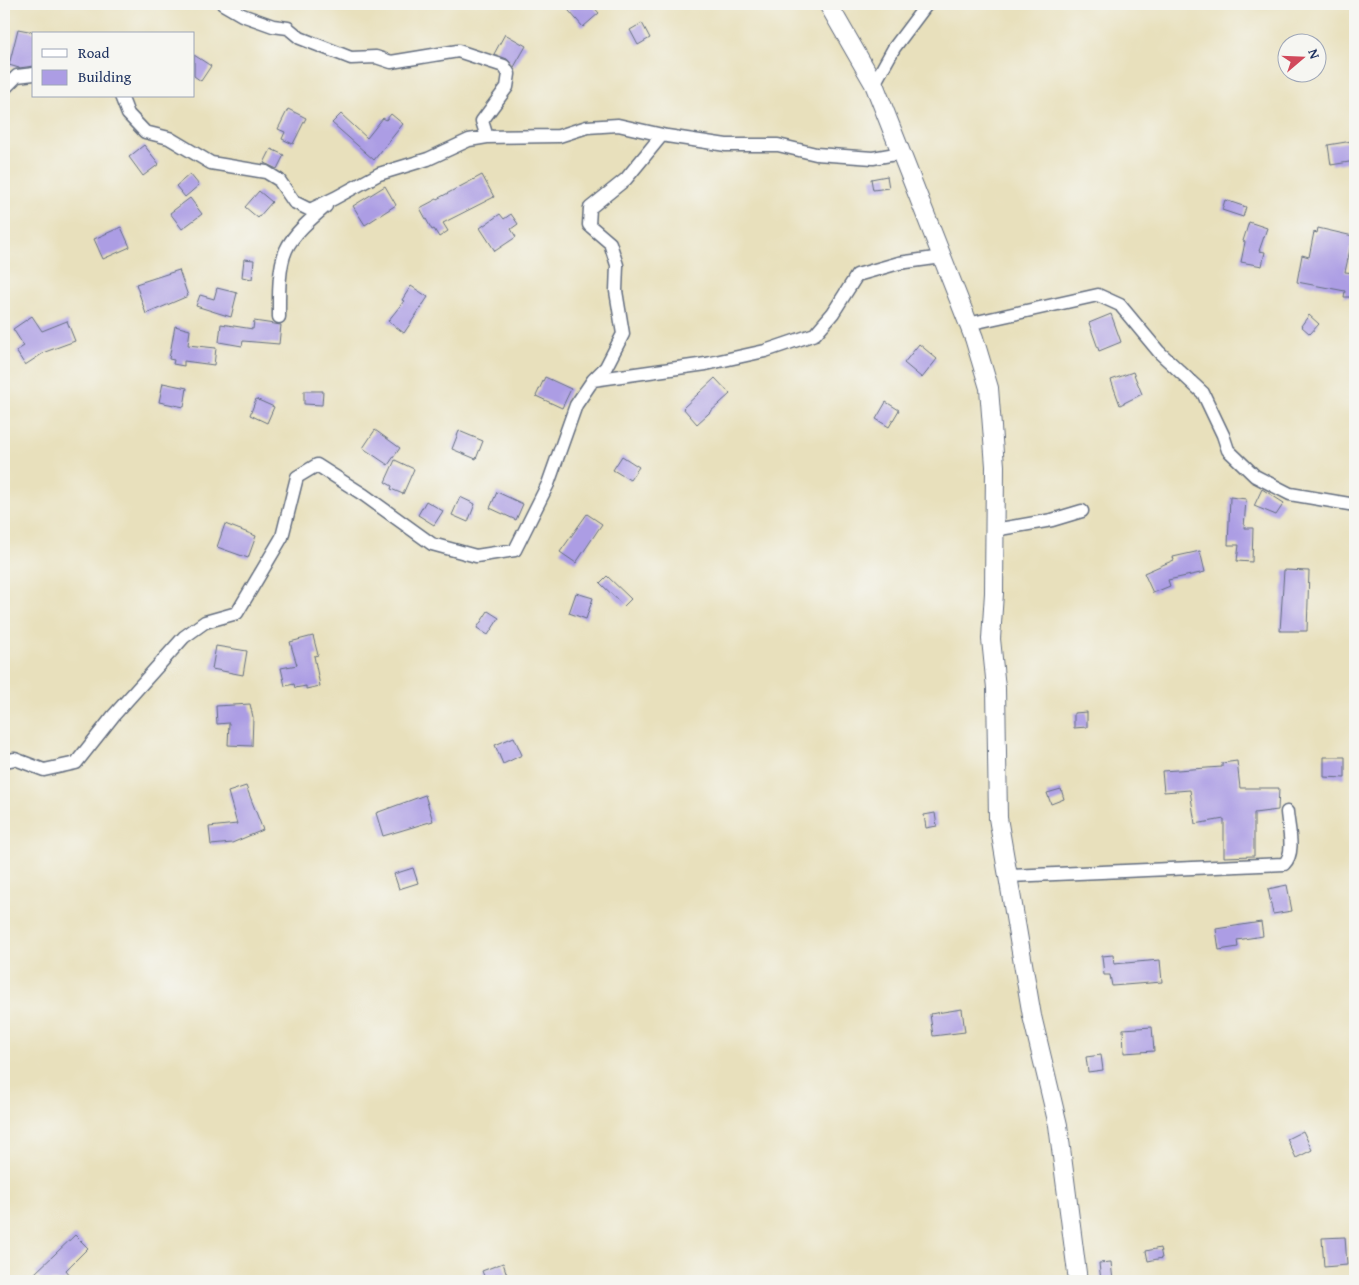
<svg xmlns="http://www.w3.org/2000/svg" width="1359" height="1285" viewBox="0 0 1359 1285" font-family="'Gentium Book Plus',serif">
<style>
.building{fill:#ac9de4}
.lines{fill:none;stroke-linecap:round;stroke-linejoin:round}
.street-casing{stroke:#636d7f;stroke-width:15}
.secondary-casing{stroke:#636d7f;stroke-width:20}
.street{stroke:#fff;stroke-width:12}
.secondary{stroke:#fff;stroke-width:18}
</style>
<rect width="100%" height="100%" fill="#f6f6f2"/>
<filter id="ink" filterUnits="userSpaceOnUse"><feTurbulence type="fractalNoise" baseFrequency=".02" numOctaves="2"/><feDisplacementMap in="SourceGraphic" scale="10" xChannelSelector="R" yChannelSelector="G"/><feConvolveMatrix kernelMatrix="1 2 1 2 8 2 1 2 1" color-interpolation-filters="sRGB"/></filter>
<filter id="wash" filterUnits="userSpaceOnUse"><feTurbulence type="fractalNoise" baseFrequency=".0096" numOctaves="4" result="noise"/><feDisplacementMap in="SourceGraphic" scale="20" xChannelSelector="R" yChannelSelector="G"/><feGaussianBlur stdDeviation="1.12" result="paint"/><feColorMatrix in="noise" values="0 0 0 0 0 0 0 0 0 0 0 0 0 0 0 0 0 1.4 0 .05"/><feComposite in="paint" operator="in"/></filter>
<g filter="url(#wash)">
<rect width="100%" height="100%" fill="#e8e0bc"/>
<g id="blocks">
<path class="building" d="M563 4H591L599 13 583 27Z
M642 23 650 38 638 45 630 30Z
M18 29 34 32V66L19 68 9 65Z
M505 34 526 46 514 67 507 59 494 54Z
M194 55 211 66 201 81 194 76Z
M288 109 306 118 293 144 282 139 285 132 278 129Z
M341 114 367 138 383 118 386 120 391 114 403 124 374 160 332 123Z
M1352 141 1355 161 1331 165 1328 145Z
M144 145 159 164 143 176 129 157Z
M271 149 284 155 277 169 264 163Z
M190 174 199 185 185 197 176 186Z
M482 175 494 197 443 223 448 231 439 237 434 229 432 230 420 208Z
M887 176 889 188 873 190 871 179Z
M385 186 396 205 365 225 353 206Z
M259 191 272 202 258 218 245 207Z
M190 198 202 214 182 229 170 213Z
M1225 200 1246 207 1243 217 1222 210Z
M500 214 504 219 511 214 518 224 511 229 516 237 495 251 480 228Z
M1249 222 1267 228 1259 251 1265 252 1262 266 1241 262 1245 242 1243 241Z
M121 227 130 247 103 259 94 239Z
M1318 228 1353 236 1345 272 1355 273V297H1344L1345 291 1297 282 1302 255 1309 257 1314 232 1317 233Z
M244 259 254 260 252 279 242 277Z
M179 270 188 296 146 314 136 284Z
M411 286 428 297 404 333 388 321 404 301 402 300Z
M217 288 237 293 231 317 196 306 200 295 214 299Z
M1111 314 1121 342 1099 351 1089 323Z
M1309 315 1319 324 1310 334 1301 326Z
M32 316 42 331 67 321 75 341 45 352 25 365 16 351 24 346 13 329Z
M254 321 281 325 279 344 243 341 242 346 219 342 221 324 253 329Z
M175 326 190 330 188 345 216 348 214 365 184 361V366L173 364 174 360 169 359Z
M919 344 937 359 922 378 904 363Z
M1133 372 1142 394 1120 405 1111 380Z
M545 377 571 389 562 408 536 396Z
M715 378 730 394 697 424 683 408Z
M163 383 187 388 184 407 159 402Z
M304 391H323L322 405 304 404Z
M256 399 274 407 267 423 250 415Z
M886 402 899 410 889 427 876 419Z
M375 430 400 448 388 465 363 448Z
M459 431 483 441 476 459 452 449Z
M622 456 639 467 630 480 613 470Z
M395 460 414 469 403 494 391 489 392 486 385 482Z
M1262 489 1284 503 1276 515 1254 506Z
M497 492 523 504 516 520 490 508Z
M460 497 475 504 468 522 452 515Z
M1230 497 1246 499 1244 528H1253L1252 562 1237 561 1239 545H1228Z
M426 501 443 511 434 525 418 515Z
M587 514 602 524 576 563 560 552Z
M225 524 256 536 248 558 217 547Z
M1200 551 1205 572 1168 580 1170 586 1153 593 1144 573 1174 560 1173 557Z
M1284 570 1309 571 1307 631H1280Z
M607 576 631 599 624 606 600 583Z
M576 593 593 598 586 619 569 613Z
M488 611 499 618 488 635 477 628Z
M313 636 318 655 314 656 320 686 306 689V686L295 688 294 684 285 686 281 668 297 665 290 642Z
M216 646 247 651 243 675 212 669Z
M250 704 253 717 252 746 228 745 229 723 217 724 216 706Z
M1087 712V727L1074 728V713Z
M514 737 522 755 503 764 495 745Z
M1324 757H1345V778L1324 777Z
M1237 761 1240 788H1279L1278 810 1254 813V856L1224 857V819L1195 824 1190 790 1164 792 1162 771 1222 767V763Z
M246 786 263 830 232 843 211 845 209 827 237 824 228 792Z
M1061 789 1064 799 1051 804 1047 793Z
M425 795 433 821 383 836 376 813Z
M935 813 937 826 926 828 924 815Z
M413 868 418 883 399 889 394 874Z
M1287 885 1292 911 1273 914 1268 889Z
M1261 922 1263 936 1237 940 1238 947 1219 950 1216 929Z
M1113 955 1114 964 1160 960 1162 982 1112 986 1110 975H1104L1102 956Z
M962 1009 965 1032 933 1036 930 1014Z
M1152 1027 1154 1051 1124 1053 1123 1029Z
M1101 1055 1103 1070 1088 1072 1086 1057Z
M1303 1131 1312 1150 1296 1158 1287 1139Z
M75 1235 88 1248 66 1270 70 1275 64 1281H42L35 1273Z
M1345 1237 1347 1265 1324 1267 1322 1238Z
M1160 1248 1162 1258 1148 1261 1146 1251Z
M1111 1262 1113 1281H1101L1099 1263Z
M503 1263 509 1281H486L482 1271Z"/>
</g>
</g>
<g filter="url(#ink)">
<use href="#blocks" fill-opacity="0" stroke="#636d7f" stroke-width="1"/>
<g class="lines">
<g class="street-casing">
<path id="street" d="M223 4 242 15 273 26 288 28 300 38 351 58 376 57 391 62 458 51 504 66 509 74 507 87 482 121 487 137
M874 84 894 48 927 4
M4 89 17 76 34 74
M121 96 128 114 145 132 169 138 211 163 266 172 279 180 294 202 310 210 335 198 379 174 428 159 469 140 487 137 559 136 587 127 618 125 667 136 726 145H778L816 154 873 158 901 153
M279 317C279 298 278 268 286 250 293 234 312 218 326 206
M968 324 1098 295 1120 305 1159 352 1203 393 1223 435 1228 450 1255 476 1290 494 1355 505
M593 380 606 367 623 334 616 291 617 265 610 243 589 225 590 208 626 179 662 135
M994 530 1052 520 1082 511
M4 761 15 759 44 770 76 763 114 715 184 637 205 622 237 613 282 537 297 477 317 465 364 495 432 544 476 556 515 550 548 484 576 405 593 380 706 364 765 351 815 334 833 313 857 275 899 263 942 257
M1009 876 1284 864C1296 853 1288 827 1287 812"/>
</g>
<g class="secondary-casing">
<path id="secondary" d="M828 4 874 84 974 338 989 388 995 466 994 593 991 639 996 688 998 818 1032 1016 1058 1125 1078 1281"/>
</g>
<use href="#street" class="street"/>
<use href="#secondary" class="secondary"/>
</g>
</g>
<rect width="1359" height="1285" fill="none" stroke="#f6f6f2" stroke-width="20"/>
<rect x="32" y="32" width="162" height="65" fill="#f6f6f2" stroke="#9ea6b7"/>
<rect x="42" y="49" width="25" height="8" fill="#ffffff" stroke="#9ea6b7"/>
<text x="78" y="58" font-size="15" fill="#1b2f5e">Road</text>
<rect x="42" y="70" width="25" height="15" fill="#ac9de4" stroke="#9ea6b7"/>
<text x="78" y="82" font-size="15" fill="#1b2f5e">Building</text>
<g transform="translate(1302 58) rotate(71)"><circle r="24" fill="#f6f6f2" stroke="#9ea6b7"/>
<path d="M0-4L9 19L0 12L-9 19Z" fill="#d1495b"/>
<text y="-8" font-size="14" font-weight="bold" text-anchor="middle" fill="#1b2f5e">N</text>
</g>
</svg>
